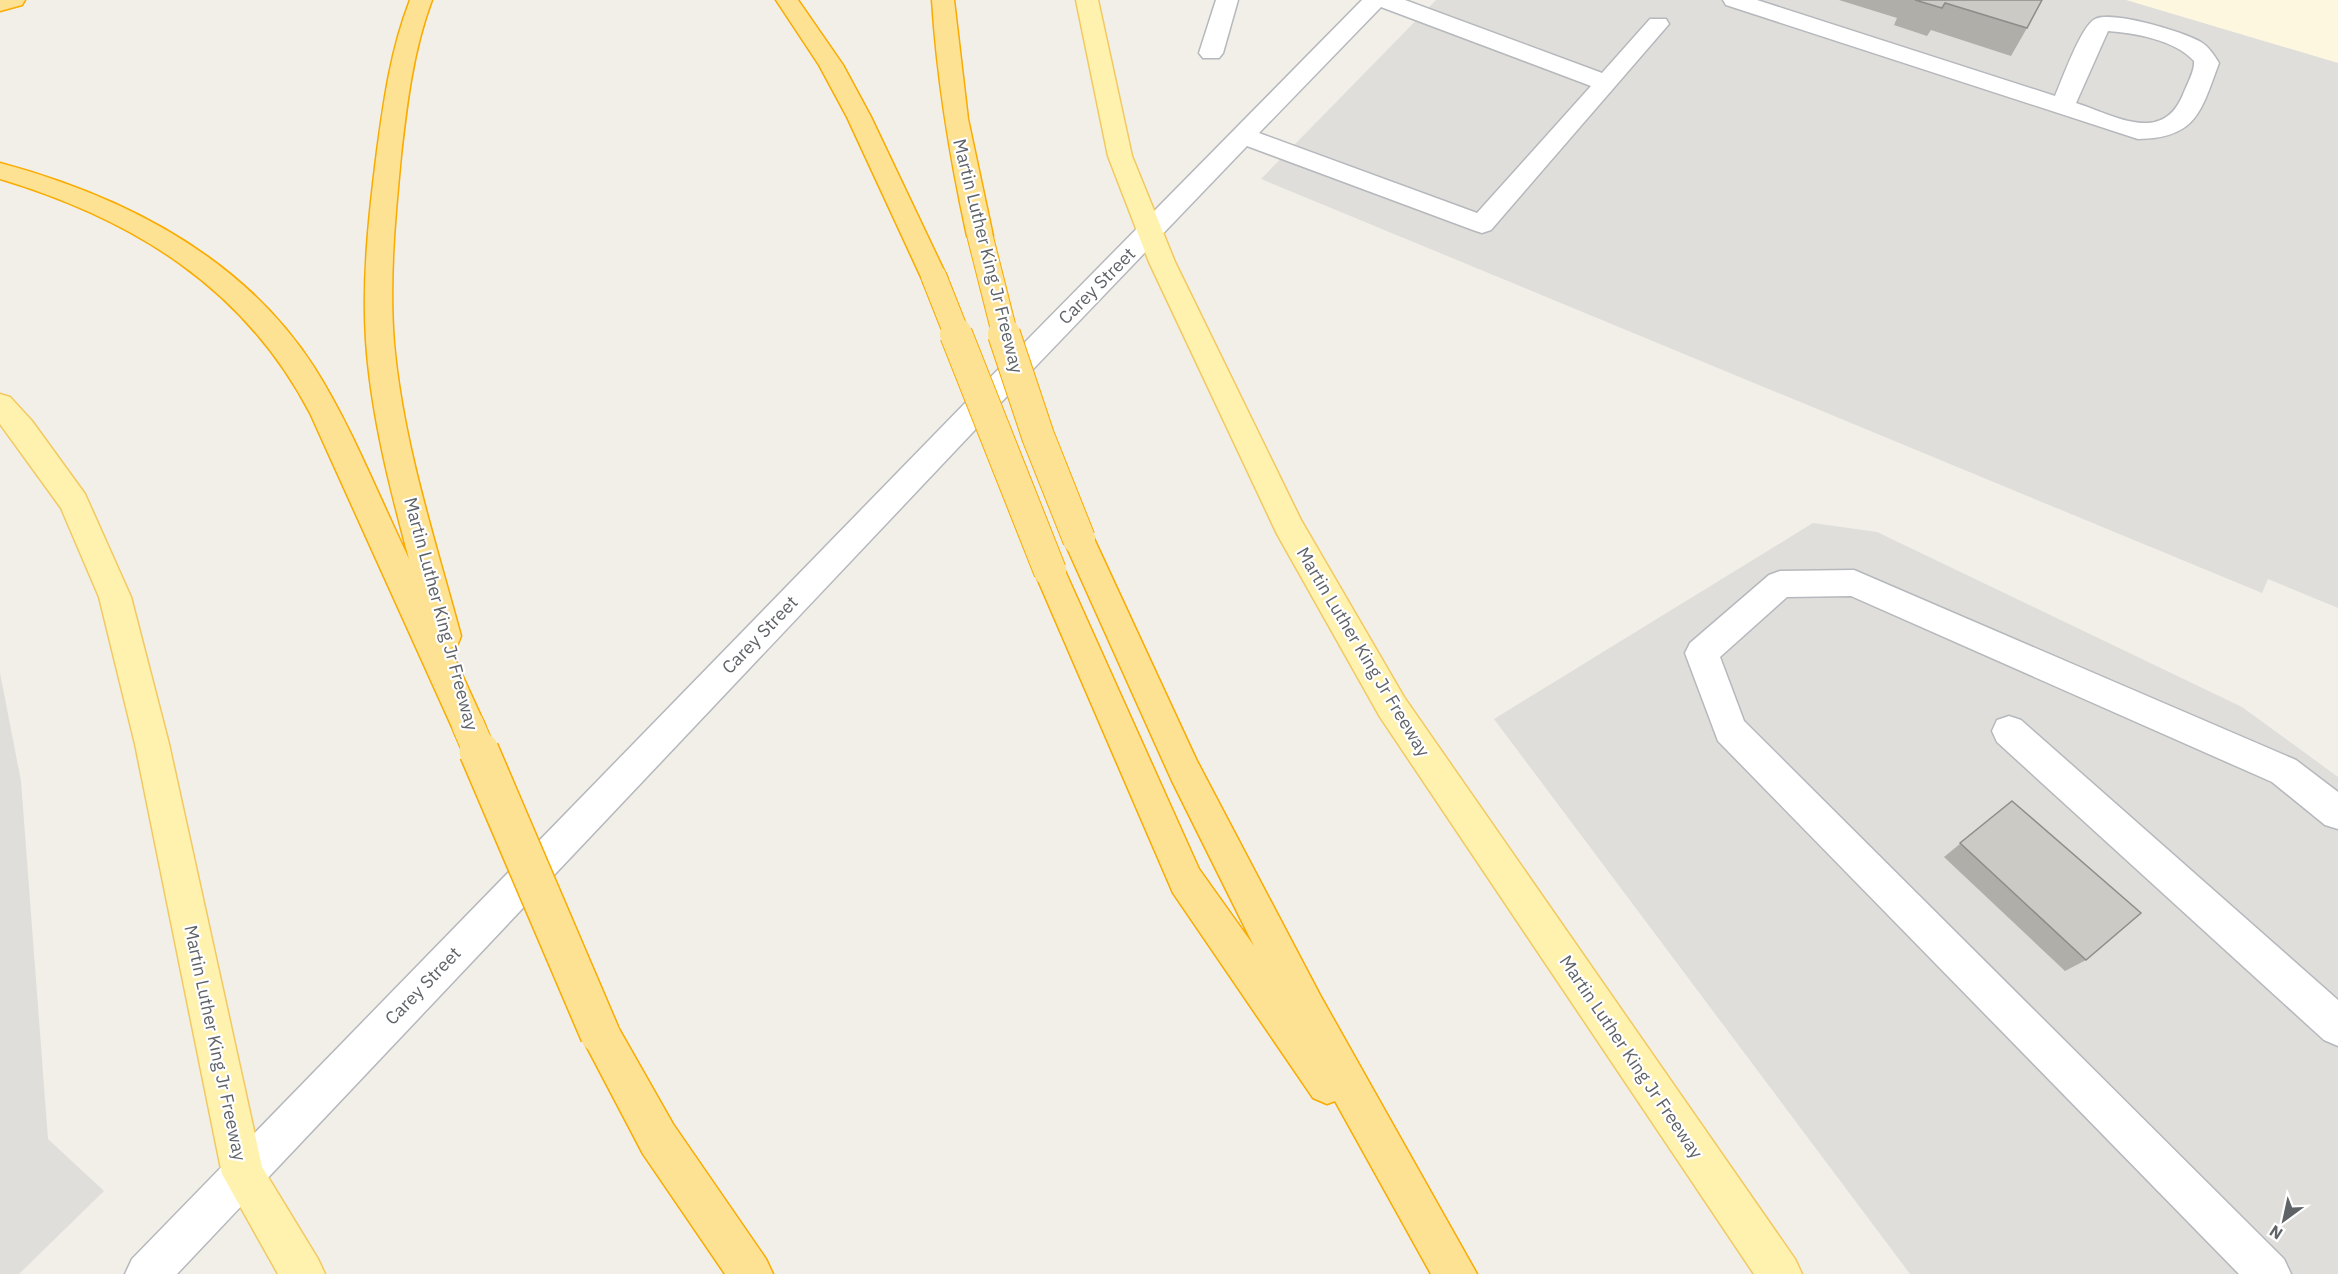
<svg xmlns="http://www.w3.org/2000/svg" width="2338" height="1274" viewBox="0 0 2338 1274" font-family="'IBM Plex Sans',sans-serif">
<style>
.commercial{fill:#fef7e0}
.industrial{fill:#e0deda}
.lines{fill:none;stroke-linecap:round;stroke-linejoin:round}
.minor-casing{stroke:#b5b8bc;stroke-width:3}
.major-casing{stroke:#f2c960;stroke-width:3}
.highway-casing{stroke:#f9ab00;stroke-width:3}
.minor{fill:#fff;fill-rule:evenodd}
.major{fill:#fff2af;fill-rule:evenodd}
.highway{fill:#fde293;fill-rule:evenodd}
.highway-bridge-far2-casing{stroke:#f9ab00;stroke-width:27;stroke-linecap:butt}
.highway-bridge-far1-casing{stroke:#f9ab00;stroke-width:34;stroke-linecap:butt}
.highway-bridge-casing{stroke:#f9ab00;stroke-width:42;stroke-linecap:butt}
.highway-bridge-far2{stroke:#fde293;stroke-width:25}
.highway-bridge-far1{stroke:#fde293;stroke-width:32}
.highway-bridge{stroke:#fde293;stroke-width:39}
.wall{fill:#afaea9}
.building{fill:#cccac5;stroke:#8f8d8a;stroke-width:1.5}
.labels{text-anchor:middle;stroke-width:4.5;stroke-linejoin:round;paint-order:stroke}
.street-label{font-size:18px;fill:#5f6368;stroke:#fff}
</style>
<rect width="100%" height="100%" fill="#f1efe8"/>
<path class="commercial" d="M2126 0H2338V63Z"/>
<path class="industrial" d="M1436 0H2126L2338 63V608L2268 579 2262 593 1261 179Z
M1813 523 1877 532 2242 707 2338 777V1274H1910L1494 719Z
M0 673 21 781 48 1139 104 1191 19 1274H0Z"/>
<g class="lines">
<g class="minor-casing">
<path id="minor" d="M1216 0H1238L1223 53 1219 58H1203L1199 53Z
M1362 0H1405L1602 73 1650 19H1666L1669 24 1491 230 1482 233 1473 230 1247 146 990 414 177 1274H125L132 1259 970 398ZM1381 7 1591 86 1477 213 1259 133Z
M1723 0H1757L2055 96C2062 80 2081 26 2095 19 2112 10 2185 32 2201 42 2209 47 2214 55 2219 63 2201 111 2197 138 2138 139L1726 5ZM2108 31C2135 33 2175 40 2194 61 2195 70 2188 83 2184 92 2164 146 2116 116 2076 103Z
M1854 570 2296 760 2338 792V829L2325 825 2272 782 1851 596 1787 597 1720 657 1744 721 2284 1259 2291 1274H2239L1718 741 1685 653 1690 643 1769 575 1780 571Z
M2009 716 2021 720 2338 1000V1046L2324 1040 1997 742 1992 731 1997 720Z"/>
</g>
<g class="major-casing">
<path id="major" d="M1076 0H1098L1132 156 1175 262 1301 520 1404 697 1795 1259 1802 1274H1754L1380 717 1277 534 1149 262 1108 156Z
M0 394 10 397 32 421 85 494 131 597 169 744 262 1167 318 1259 325 1274H278L222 1174 135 744 99 597 61 508 0 424Z"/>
</g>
<g class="highway-casing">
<path id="highway" d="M0 0H25L22 5 0 11Z
M410 0H432C413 51 407 103 401 156 395 218 389 281 394 343 403 443 435 540 461 636L457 646 450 648 485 725 480 736 468 740 456 736 310 413C244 287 133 219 0 179V163C123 196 243 257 314 367 352 427 378 495 409 559 390 488 371 415 366 341 362 277 369 214 377 151 384 99 391 49 410 0Z
M776 0H798L843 65 871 117 947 277 944 284 934 286 924 284 921 277 847 117 819 65Z
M932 0H954L968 119 993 236 989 242 980 245 971 242 967 236C950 158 937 80 932 0Z
M1079 526 1090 530 1196 759 1320 995 1477 1274H1431L1335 1101 1327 1104 1313 1098 1173 893 1034 571 1039 562 1050 558 1061 562 1199 869 1254 946 1172 781 1063 539 1068 530Z
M600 1014 614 1020 673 1124 766 1259 773 1274H725L643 1154 580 1034 586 1020Z"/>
</g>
<use href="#minor" class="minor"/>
<use href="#major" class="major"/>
<use href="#highway" class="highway"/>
<g class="highway-bridge-far2-casing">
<path id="highway-bridge-far2" d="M980 236 1005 335
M934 277 957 335"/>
</g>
<g class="highway-bridge-far1-casing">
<path id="highway-bridge-far1" d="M956 334 1050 571
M1004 334 1038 436 1079 539
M468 725 480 753"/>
</g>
<g class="highway-bridge-casing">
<path id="highway-bridge" d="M479 751 600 1034"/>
</g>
<use href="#highway-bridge-far2" class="highway-bridge-far2"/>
<use href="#highway-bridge-far1" class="highway-bridge-far1"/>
<use href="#highway-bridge" class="highway-bridge"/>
</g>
<path class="wall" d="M1839 0H2042L2027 28 2011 56 1931 30 1927 36 1894 25 1897 18Z
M1995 815 2086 960 2065 971 1944 857Z"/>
<path class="building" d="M1915 0H2042L2027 28 1945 3 1942 8Z
M2012 801 2141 913 2086 960 1960 843Z"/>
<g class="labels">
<g class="street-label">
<text transform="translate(988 256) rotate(76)" y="6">Martin Luther King Jr Freeway</text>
<text transform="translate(1097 286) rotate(-45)" y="6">Carey Street</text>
<text transform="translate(441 614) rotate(75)" y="6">Martin Luther King Jr Freeway</text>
<text transform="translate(760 635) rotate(-46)" y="6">Carey Street</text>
<text transform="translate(1363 652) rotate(59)" y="6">Martin Luther King Jr Freeway</text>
<text transform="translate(423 986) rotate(-46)" y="6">Carey Street</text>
<text transform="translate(215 1043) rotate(78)" y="6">Martin Luther King Jr Freeway</text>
<text transform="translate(1631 1057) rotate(56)" y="6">Martin Luther King Jr Freeway</text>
</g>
</g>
<g transform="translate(2284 1220) rotate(213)" stroke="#ffffff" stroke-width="4.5" paint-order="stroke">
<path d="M0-4.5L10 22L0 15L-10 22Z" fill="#5f6368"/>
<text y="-9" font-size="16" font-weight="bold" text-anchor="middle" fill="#5f6368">N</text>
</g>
</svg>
